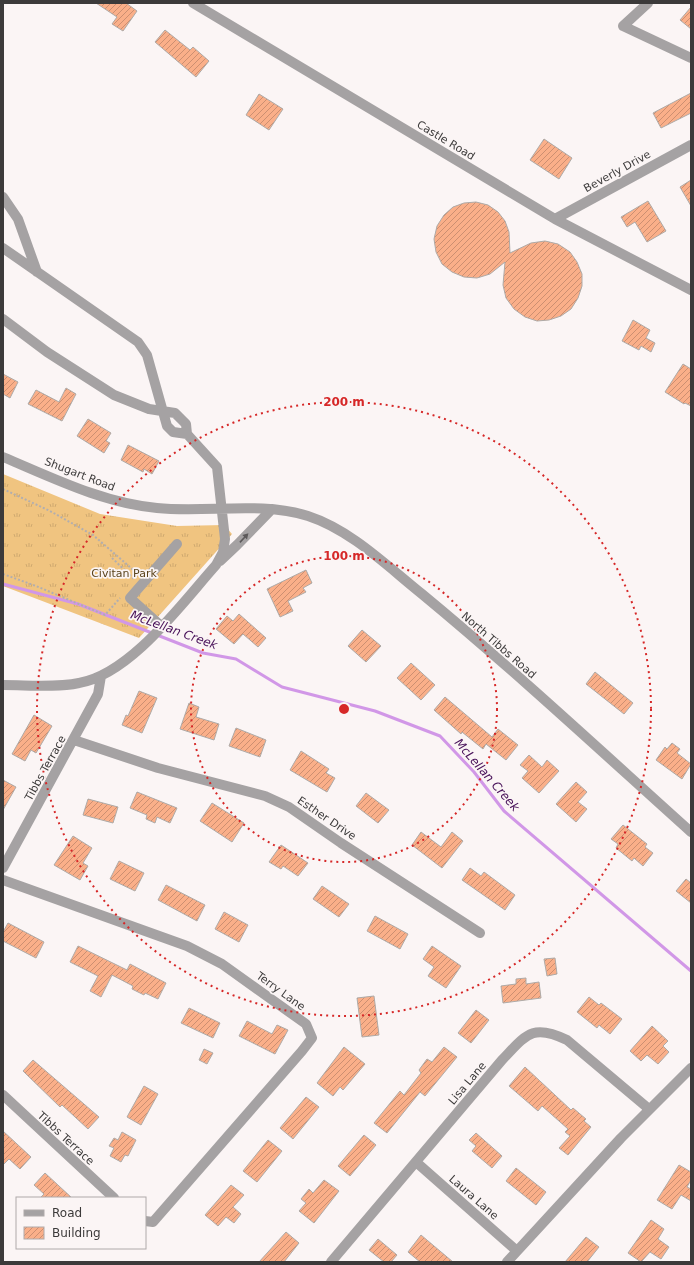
<svg xmlns="http://www.w3.org/2000/svg" width="694" height="1265" viewBox="0 0 694 1265" font-family="'DejaVu Sans',sans-serif">
<style>
.grass{fill:url(#grass-tufts)}
.lines{fill:none;stroke-linecap:round;stroke-linejoin:round}
.stream{stroke:#d197e7;stroke-width:3}
.building{fill:url(#building-hatch);stroke:#aeaaa7}
.path{stroke:#b2aeae;stroke-width:2;stroke-dasharray:2 2;stroke-linecap:butt}
.minor{stroke:#a5a2a3;stroke-width:10}
.oneway{fill:#5c595a}
.ring{fill:none;stroke:#d62828;stroke-width:2;stroke-dasharray:2 4}
.labels{text-anchor:middle;stroke-width:3.5;stroke-linejoin:round;paint-order:stroke}
.street-label{font-size:11px;fill:#3c3a3a;stroke:#fbf5f5}
.park-label{font-size:11px;fill:#5b441d;stroke:#fbf5f5}
.water-label{font-size:12px;font-style:italic;fill:#471058;stroke:#fbf5f5}
.centre{fill:#d62828;stroke:#fbf5f5;stroke-width:2}
.ring-label{font-size:12px;text-anchor:middle;font-weight:bold;fill:#d62828;stroke:#fbf5f5;stroke-width:3.5;stroke-linejoin:round;paint-order:stroke}
</style>
<defs>
<pattern id="grass-tufts" width="24" height="20" patternUnits="userSpaceOnUse"><rect width="24" height="20" fill="#f0c480"/><path d="M3 7l-1-3M5 7V3M7 7l1-3M15 17l-1-3M17 17v-4M19 17l1-3" fill="none" stroke="#cfa96f"/></pattern>
<pattern id="building-hatch" width="6" height="6" patternUnits="userSpaceOnUse"><rect width="6" height="6" fill="#faaf89"/><path d="M-1 1l2-2M0 6l6-6M5 7l2-2" fill="none" stroke="#cc8f71"/></pattern>
</defs>
<rect width="100%" height="100%" fill="#fbf5f5"/>
<path class="grass" d="M3 474 100 514 177 526 224 525 232 534 139 638 3 586Z"/>
<g class="lines">
<path class="stream" d="M3 584 78 604 203 653 236 659 282 687 375 711 440 736 474 772 504 811 691 971"/>
</g>
<path class="building" d="M96 3H126L137 11 123 31 112 24 117 17Z
M691 7V29L680 20Z
M165 30 190 50 193 47 209 61 196 77 155 42Z
M691 93V113L661 128 653 113Z
M259 94 283 109 269 130 246 115Z
M544 139 572 158 559 179 530 160Z
M691 180V206L680 187Z
M648 201 666 231 647 242 635 222 627 227 621 217Z
M476 202 488 205 498 212 505 221 509 232 510 253 531 243 545 241 558 244 570 252 577 262 582 274V286L578 298 571 309 561 316 549 320 537 321 525 317 514 309 506 298 503 285 505 262 490 274 477 278 464 277 452 272 442 264 436 252 434 239 437 226 444 215 453 207 464 203Z
M633 320 650 330 646 338 655 343 651 352 641 346 639 350 622 341Z
M683 364 691 369V406L685 403 684 404 665 392Z
M3 374 18 382 10 398 3 394Z
M66 388 76 394 62 421 28 404 36 390 59 402Z
M88 419 111 433 106 441 110 443 104 453 77 436Z
M128 445 159 461 152 474 144 469 143 472 121 460Z
M306 570 312 583 303 588 306 592 288 601 293 611 280 617 267 589Z
M239 614 266 638 258 647 243 634 234 644 216 629 227 616 233 621Z
M362 630 381 646 366 662 348 646Z
M411 663 435 685 421 700 397 678Z
M595 672 633 703 624 714 586 684Z
M139 691 157 698 142 733 122 725 126 715 128 716Z
M445 697 492 737 498 729 518 745 506 760 486 744 483 749 462 732 461 734 434 710Z
M189 703 199 707 196 717 219 724 214 740 180 729Z
M34 715 52 726 36 753 31 750 25 761 12 754Z
M236 728 266 740 260 757 229 746Z
M672 743 680 749 677 753 691 764 682 779 656 760 665 747 667 749Z
M301 751 329 769 326 773 335 778 327 792 290 770Z
M529 755 542 767 547 760 559 771 539 793 522 778 528 771 520 765Z
M3 780 16 787 3 810Z
M576 782 587 792 578 802 587 809 576 822 556 804Z
M137 792 177 808 170 823 157 817 155 823 146 819 147 815 130 808Z
M366 793 389 810 378 823 356 806Z
M88 799 118 807 113 823 83 815Z
M212 803 244 823 232 842 200 821Z
M623 825 647 844 645 847 653 853 643 866 634 858 632 861 616 848 618 844 611 839Z
M421 832 441 847 452 832 463 841 442 868 412 845Z
M73 836 92 848 83 863 88 866 80 880 54 865Z
M281 845 308 863 298 876 283 866 281 869 269 862Z
M119 861 144 873 135 891 110 879Z
M470 868 481 876 484 872 515 895 505 910 462 880Z
M686 879 691 883V903L676 891Z
M166 885 205 905 197 921 158 900Z
M322 886 349 904 339 917 313 899Z
M224 912 248 925 239 942 215 929Z
M375 916 408 934 400 949 367 931Z
M8 923 44 942 36 958 3 941V932Z
M78 946 127 970 130 964 166 983 158 999 145 993 144 995 132 989 133 986 112 975 101 997 90 991 98 976 70 962Z
M432 946 461 966 446 988 428 976 434 967 423 959Z
M555 958 557 974 547 976 544 959Z
M526 978V984L539 982 541 998 503 1003 501 986 516 984V979Z
M374 996 379 1035 362 1037 357 998Z
M589 997 599 1005 601 1003 622 1019 610 1034 599 1025 597 1028 577 1012Z
M189 1008 220 1023 213 1038 181 1023Z
M476 1010 489 1020 471 1043 458 1033Z
M247 1021 272 1034 277 1025 288 1030 275 1054 239 1036Z
M652 1026 668 1041 663 1046 669 1052 658 1064 647 1055 641 1061 630 1051Z
M344 1047 365 1064 343 1090 340 1087 333 1096 317 1083Z
M444 1047 457 1057 425 1096 420 1092 387 1133 374 1123 400 1091 404 1095 421 1073 419 1070 427 1059 432 1062Z
M204 1049 213 1053 207 1064 199 1060Z
M33 1060 99 1117 88 1129 62 1105 60 1107 23 1071Z
M525 1067 571 1110 573 1108 586 1119 584 1121 591 1127 568 1155 559 1148 570 1136 565 1132 568 1129 542 1106 538 1111 509 1086Z
M144 1086 158 1094 141 1125 127 1117Z
M306 1097 319 1107 293 1139 280 1128Z
M3 1131 31 1157 20 1169 9 1159 3 1165Z
M122 1132 136 1140 128 1156 125 1155 121 1162 110 1156 114 1148 109 1146 114 1138 118 1140Z
M476 1133 502 1156 492 1168 472 1151 476 1146 469 1140Z
M364 1135 376 1145 350 1176 338 1166Z
M268 1140 282 1151 257 1182 243 1171Z
M679 1165 691 1172V1180L687 1187 691 1189V1201L681 1195 672 1209 657 1200Z
M516 1168 546 1192 536 1205 506 1181Z
M45 1173 72 1198H40L44 1194 34 1185Z
M324 1180 339 1191 314 1223 299 1211 306 1203 301 1199 309 1189 313 1193Z
M231 1185 244 1195 233 1207 241 1214 234 1223 226 1217 218 1226 205 1215Z
M651 1220 664 1229 658 1239 669 1247 661 1259 650 1252 641 1262 628 1253Z
M286 1232 299 1243 284 1262H259Z
M421 1235 453 1262H420L408 1252Z
M586 1237 599 1247 587 1262H565Z
M378 1239 397 1255 391 1262H384L369 1250Z"/>
<g class="lines">
<path class="path" d="M3 489 50 511 93 535 138 574
M112 558 134 579
M3 574 36 586 105 615 120 598"/>
<path class="minor" d="M193 3 555 219 691 290
M648 3 623 26 691 58
M3 197 18 219 37 272
M555 219 691 145
M3 248 138 342 147 355 167 426 173 432 187 434
M3 319 47 352 114 395 149 409 175 413 186 424 187 434 217 467 225 539 223 552 216 565C182 603 131 674 79 683 55 688 28 685 3 685
M3 457C53 478 103 503 157 508 207 513 260 501 308 516 351 530 387 566 422 594 514 670 602 752 691 832
M220 561 237 545 272 509
M161 626 130 598 177 544
M74 740 158 768 265 796 289 807 341 843 480 933
M3 868 98 694 101 676
M3 880 187 946 222 964 306 1024 312 1038 302 1051 153 1222 145 1221
M3 1095 114 1198
M416 1162 517 1251
M331 1262 502 1060C526 1035 532 1023 567 1040L649 1109
M507 1262 621 1138 691 1068"/>
</g>
<defs><path id="oneway-solid" d="M-6-.8H1V-3.2L6.5 0L1 3.2V.8H-6Z"/></defs>
<use class="oneway" href="#oneway-solid" transform="translate(244 538) rotate(-47)"/>
<g class="ring">
<circle cx="344" cy="709" r="153"/>
<circle cx="344" cy="709" r="307"/>
</g>
<g class="labels">
<g class="street-label">
<text transform="translate(446 140) rotate(31)" y="4">Castle Road</text>
<text transform="translate(617 171) rotate(-29)" y="4">Beverly Drive</text>
<text transform="translate(80 474) rotate(21)" y="4">Shugart Road</text>
<text transform="translate(499 645) rotate(41)" y="4">North Tibbs Road</text>
<text transform="translate(45 768) rotate(-61)" y="4">Tibbs Terrace</text>
<text transform="translate(327 818) rotate(34)" y="4">Esther Drive</text>
<text transform="translate(281 991) rotate(36)" y="4">Terry Lane</text>
<text transform="translate(467 1083) rotate(-50)" y="4">Lisa Lane</text>
<text transform="translate(66 1138) rotate(43)" y="4">Tibbs Terrace</text>
<text transform="translate(474 1197) rotate(41)" y="4">Laura Lane</text>
</g>
<g class="park-label">
<text x="124" y="577">Civitan Park</text>
</g>
<g class="water-label">
<text transform="translate(174 630) rotate(20)" y="4">McLellan Creek</text>
<text transform="translate(487 775) rotate(49)" y="4">McLellan Creek</text>
</g>
</g>
<circle cx="344" cy="709" r="6" class="centre"/>
<g class="ring-label">
<text x="344" y="406">200 m</text>
<text x="344" y="560">100 m</text>
</g>
<rect width="694" height="1265" fill="none" stroke="#3c3a3a" stroke-width="8"/>
<rect x="16" y="1197" width="130" height="52" fill="#fbf5f5" stroke="#afaaaa"/>
<rect x="24" y="1210" width="20" height="6" fill="#a5a2a3" stroke="#afaaaa"/>
<text x="52" y="1217" font-size="12" fill="#3c3a3a">Road</text>
<rect x="24" y="1227" width="20" height="12" fill="url(#building-hatch)" stroke="#afaaaa"/>
<text x="52" y="1237" font-size="12" fill="#3c3a3a">Building</text>
</svg>
